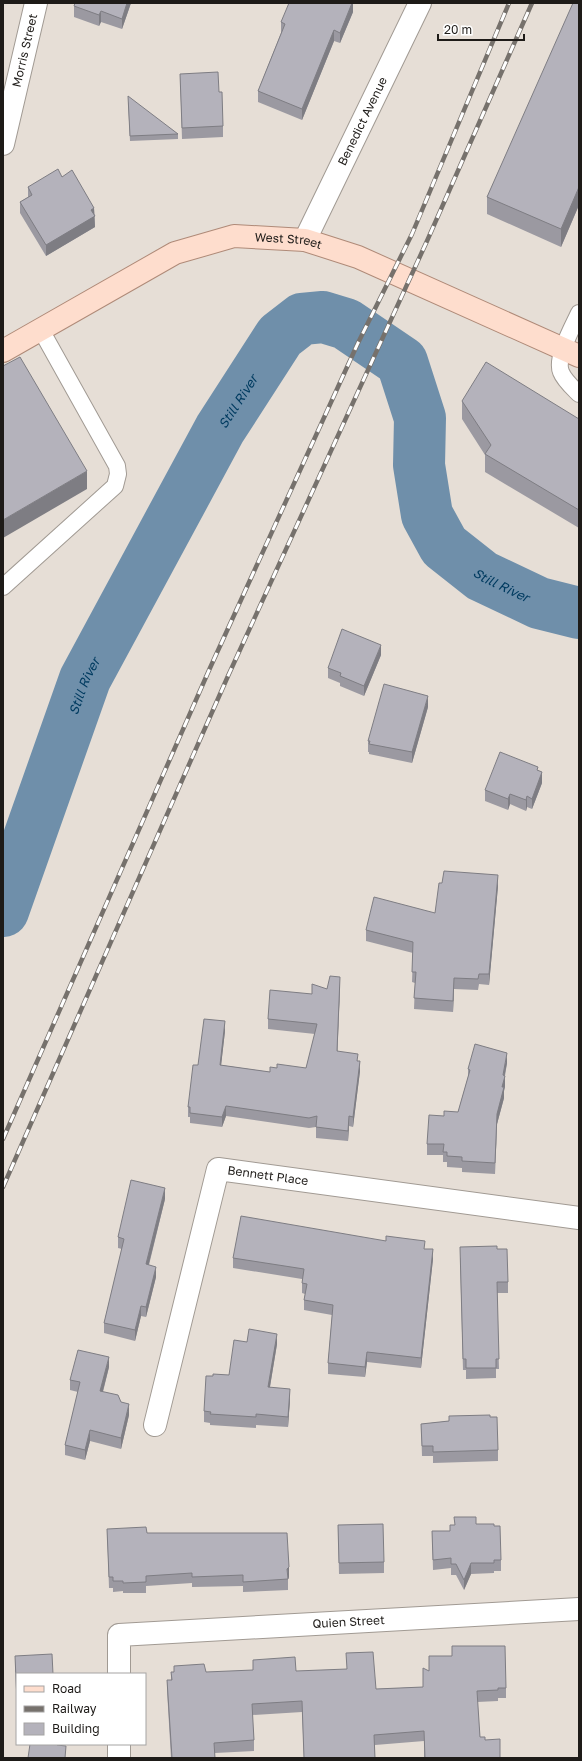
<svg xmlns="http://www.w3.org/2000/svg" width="582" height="1761" viewBox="0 0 582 1761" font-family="'Golos Text',sans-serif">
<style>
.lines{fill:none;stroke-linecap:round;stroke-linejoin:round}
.river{stroke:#6f8faa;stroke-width:52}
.lane-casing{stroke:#a19a93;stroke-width:18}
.street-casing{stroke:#a19a93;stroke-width:24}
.primary-casing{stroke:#af8a78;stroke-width:24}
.lane{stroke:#fff;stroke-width:16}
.street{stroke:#fff;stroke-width:22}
.primary{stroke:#feddcd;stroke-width:22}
.rail-casing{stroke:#76716c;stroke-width:4.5}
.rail{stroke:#fff;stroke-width:3;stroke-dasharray:9;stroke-linecap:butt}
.wall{fill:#9b99a1}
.shaded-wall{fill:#7e7d83}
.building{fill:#b4b2bb;stroke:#7e7d83}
.labels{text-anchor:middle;stroke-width:3;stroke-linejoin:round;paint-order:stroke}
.street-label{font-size:12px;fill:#1e1b18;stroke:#fff}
.water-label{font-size:13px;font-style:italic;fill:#003b60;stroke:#fff}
</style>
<rect width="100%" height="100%" fill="#e6ded6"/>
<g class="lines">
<path class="river" id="s1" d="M3 911 85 679 220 429 280 336 302 319 323 317 346 324 402 362 420 418 419 465 427 515 444 546 482 576 539 603 579 613"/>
<g class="lane-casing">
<path id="lane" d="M579 313C573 326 555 358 561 372 564 380 573 388 579 394
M3 587 115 486 118 474 117 466 41 330"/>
</g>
<g class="street-casing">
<g id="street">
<path id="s2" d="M3 144 36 3"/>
<path id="s3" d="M305 240 420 3"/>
<path id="s4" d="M155 1425 218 1169 579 1218"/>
<path id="s5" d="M119 1674V1635L579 1609"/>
<path d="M119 1758V1744"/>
</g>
</g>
<g class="primary-casing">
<g id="primary">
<path id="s6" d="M3 351 175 253 234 236 305 240 358 257 579 356"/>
</g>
</g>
<use href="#lane" class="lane"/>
<use href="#street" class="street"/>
<use href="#primary" class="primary"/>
<g class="rail-casing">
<path id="rail" d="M3 1139 210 668 358 343 412 234 509 3
M3 1187 228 676 427 241 532 3"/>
</g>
<use href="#rail" class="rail"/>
</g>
<path class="wall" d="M131 3 122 29 101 22 99 26 74 17V6Z
M353 3V12L340 43 334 41 302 120 258 102V91L281 33V22Z
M579 3V205L561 247 487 214V197Z
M180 74 219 92 223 126V137L182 139Z
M128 102 178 134V139L130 141Z
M62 177 94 208 95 227 46 256 20 213V202L28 197V187Z
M462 401 579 419V528L485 472V455L462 419Z
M381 655 364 696 340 686V683L328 678V668Z
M428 707 412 763 369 754V752H368V741Z
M538 770 542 783 532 809 527 807 526 811 510 804 508 810 485 801V790Z
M498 886 489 985 479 984 478 990 454 989 453 1012 414 1009 415 983 412 982 413 953 366 941V930L435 913Z
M340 987 337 1052 358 1061 360 1071 353 1127 349 1126 348 1141 316 1138V1127L309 1128 226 1116 222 1127 190 1123V1117H188V1107L198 1065 225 1031 221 1065 270 1072 277 1068H306L315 1034 268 1029V1019L312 994 327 989Z
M507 1063 505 1076V1086L504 1091V1098L497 1124 495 1174 462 1172V1168L447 1167V1162H443V1155H427V1144L444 1116 458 1112 468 1077V1069Z
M165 1199 149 1265 156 1277 146 1317 141 1316 135 1341 104 1333V1323L122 1249 118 1248V1237Z
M425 1249 433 1259 421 1368 367 1362 365 1377 328 1374V1363L332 1315 304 1310V1300L305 1294 302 1293V1279L233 1268V1258Z
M497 1249 508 1282V1293H497L499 1369H496V1378L466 1379V1370H463L460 1258Z
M247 1342 277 1344 270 1387 290 1399 288 1427 256 1425V1428L210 1425V1423L204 1422V1411L213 1376 229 1375Z
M109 1367 103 1392 121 1402 129 1415 121 1449 90 1441 85 1460 65 1455V1445L78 1392 70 1390V1380Z
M449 1416 498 1450V1461L433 1463V1456H422L421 1424 449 1421Z
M476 1524 494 1526 501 1560V1571H494V1573L471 1574 464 1590 456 1575H451V1568L433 1570 432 1531H450L454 1525Z
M338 1525 384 1562V1573L339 1574Z
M107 1529 147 1533 289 1577 288 1579V1590L243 1592V1586L192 1587V1583L146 1586V1593H123V1591L113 1592V1588H109Z
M15 1656 17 1674V1712L15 1666Z
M429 1656 506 1688V1698H498V1701L477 1702 480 1737 485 1740 500 1758H424V1741L375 1745V1758H304L302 1712 252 1715 254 1740V1751L215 1753V1758H171L167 1690V1680H171V1672H174V1666L206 1672 296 1671 376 1689 423 1687 429 1671Z"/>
<path class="shaded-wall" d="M127 3H131L122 29V19Z
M352 3H353V12L340 43V33Z
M101 11V22L99 26V15Z
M334 30V41L302 120V109Z
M579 187V205L561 247V229Z
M94 208 95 227 46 256V245Z
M87 471V489L3 538V520Z
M381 645V655L364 696V686Z
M428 696V707L412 763V752Z
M542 772V783L532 809V799Z
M510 794V804L508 810V799Z
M527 796V807L526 811V800Z
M498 875V886L489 985V974Z
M340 977V987L337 1062V1051Z
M454 978V989L453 1012V1001Z
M225 1021V1031L220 1075V1065Z
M507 1053V1063L503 1083 505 1076V1086L504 1091V1098L497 1124 495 1174 497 1114Z
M360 1061V1071L353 1127V1117Z
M226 1106V1116L222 1127V1117Z
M349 1116V1126L348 1141V1131Z
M165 1188V1199L146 1275V1264Z
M433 1249V1259L421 1368V1358Z
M156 1267V1277L146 1317V1307Z
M141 1306V1316L135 1341V1330Z
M277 1334V1344L268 1398V1387Z
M367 1352V1362L365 1377V1367Z
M109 1357V1367L100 1402V1391Z
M290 1389V1399L288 1427V1417Z
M129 1404V1415L121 1449V1438Z
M90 1430V1441L85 1460V1450Z
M471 1563V1574L464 1590V1580Z
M289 1567V1577L288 1579 287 1569Z"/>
<path class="building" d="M75 3H127L122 19 101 11 99 15 74 6Z
M289 3H352L340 33 334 30 302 109 258 91 285 24 281 22Z
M573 3H579V187L561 229 487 197Z
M218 72 219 92H222L223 126 182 128 180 74Z
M128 96 178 134 130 136Z
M58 169 62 177 72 170 94 208 91 210 95 216 46 245 20 202 32 195 28 187Z
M20 357 87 471 3 520V366Z
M486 362 579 419V510L485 454 491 445 462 401Z
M342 629 381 645 364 686 340 676 341 673 328 668Z
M384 684 428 696 412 752 369 744 370 741H368Z
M500 752 538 767 537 770 542 772 532 799 527 796 526 800 510 794 508 799 485 790Z
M444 871 498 875 489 974H479L478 979 454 978 453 1001 414 998 416 972H412L413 942 366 930 374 897 435 913 439 883H442Z
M330 976 340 977 337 1051 358 1054 357 1061H360L353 1117 349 1116 348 1131 316 1127 317 1116 309 1118 226 1106 222 1117 190 1113V1107H188L193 1065H198L204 1019 225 1021 220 1065 270 1072V1067L277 1068V1064L306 1068 317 1024 268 1019 270 990 312 994V984L327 989Z
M475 1044 507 1053 503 1075 505 1076 502 1087H504L497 1114 495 1163 462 1161V1157L447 1156V1152H443L444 1144H427L429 1115 444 1116V1111L458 1112 470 1070 468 1069Z
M131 1180 165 1188 146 1264 156 1267 146 1307 141 1306 135 1330 104 1323 124 1239 118 1237Z
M241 1216 386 1241V1236L425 1241 424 1249H433L421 1358 367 1352 365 1367 328 1363 333 1305 304 1300 307 1284 302 1283 304 1269 233 1258Z
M497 1246V1249H507L508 1282H497L499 1359H496V1368H466V1359H463L460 1247Z
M249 1329 277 1334 268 1387 290 1389 288 1417 256 1414V1417L210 1414 211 1412 204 1411 206 1376H213V1374L229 1375 234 1340 247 1342Z
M78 1350 109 1357 100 1391 118 1395 121 1402 129 1404 121 1438 90 1430 85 1450 65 1445 80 1382 70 1380Z
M490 1415V1417H497L498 1450 433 1452V1446H422L421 1424 449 1421V1416Z
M454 1517H476V1524H494V1526H500L501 1560H494V1563H471L464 1580 456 1564H451V1558L433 1560 432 1531H450V1525H455Z
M383 1524 384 1562 339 1563 338 1525Z
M146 1527 147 1533H287L289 1567 287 1569 288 1579 243 1582V1575L192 1577V1573L146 1576V1582L123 1583V1581H113V1577H109L107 1529Z
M452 1646H505L506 1688H498V1690L477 1691 480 1737H485V1740L500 1739V1758H425L424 1731 374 1735 375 1758H304L302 1701 252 1704 254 1740 214 1743 215 1758H172L167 1680H172L171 1672H174V1666L204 1664 206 1672 253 1670V1660L295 1657 296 1671 347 1669 346 1653 373 1652 376 1689 423 1687V1668L429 1671V1656H452Z
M52 1654 53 1674H17V1701L15 1656Z
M30 1744H57V1745L66 1746 65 1758H28Z"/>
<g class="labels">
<g class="street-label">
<text dy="4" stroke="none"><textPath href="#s2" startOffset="96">Morris Street</textPath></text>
<text dy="4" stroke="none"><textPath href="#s3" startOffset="132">Benedict Avenue</textPath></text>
<text dy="4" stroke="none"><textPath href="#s6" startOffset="314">West Street</textPath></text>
<text dy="4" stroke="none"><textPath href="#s4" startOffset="314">Bennett Place</textPath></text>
<text dy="4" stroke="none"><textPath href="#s5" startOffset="269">Quien Street</textPath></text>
</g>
<g class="water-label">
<text dy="5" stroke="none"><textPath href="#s1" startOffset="563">Still River</textPath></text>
<text dy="5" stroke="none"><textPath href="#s1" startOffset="1043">Still River</textPath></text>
<text dy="5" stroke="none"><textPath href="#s1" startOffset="239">Still River</textPath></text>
</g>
</g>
<rect width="582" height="1761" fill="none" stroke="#1e1b18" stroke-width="8"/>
<rect x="16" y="1673" width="130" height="72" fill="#ffffff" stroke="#a5a4a3"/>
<rect x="24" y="1686" width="20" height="6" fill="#feddcd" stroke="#a5a4a3"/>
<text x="52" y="1693" font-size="12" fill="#1e1b18">Road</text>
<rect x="24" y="1706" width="20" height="6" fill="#76716c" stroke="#a5a4a3"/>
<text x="52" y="1713" font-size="12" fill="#1e1b18">Railway</text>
<rect x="24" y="1723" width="20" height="12" fill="#b4b2bb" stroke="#a5a4a3"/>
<text x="52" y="1733" font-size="12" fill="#1e1b18">Building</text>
<path d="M438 34v6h86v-6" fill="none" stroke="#1e1b18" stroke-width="2"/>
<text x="444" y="34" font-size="12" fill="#1e1b18" stroke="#ffffff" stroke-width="3" paint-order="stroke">20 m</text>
</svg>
